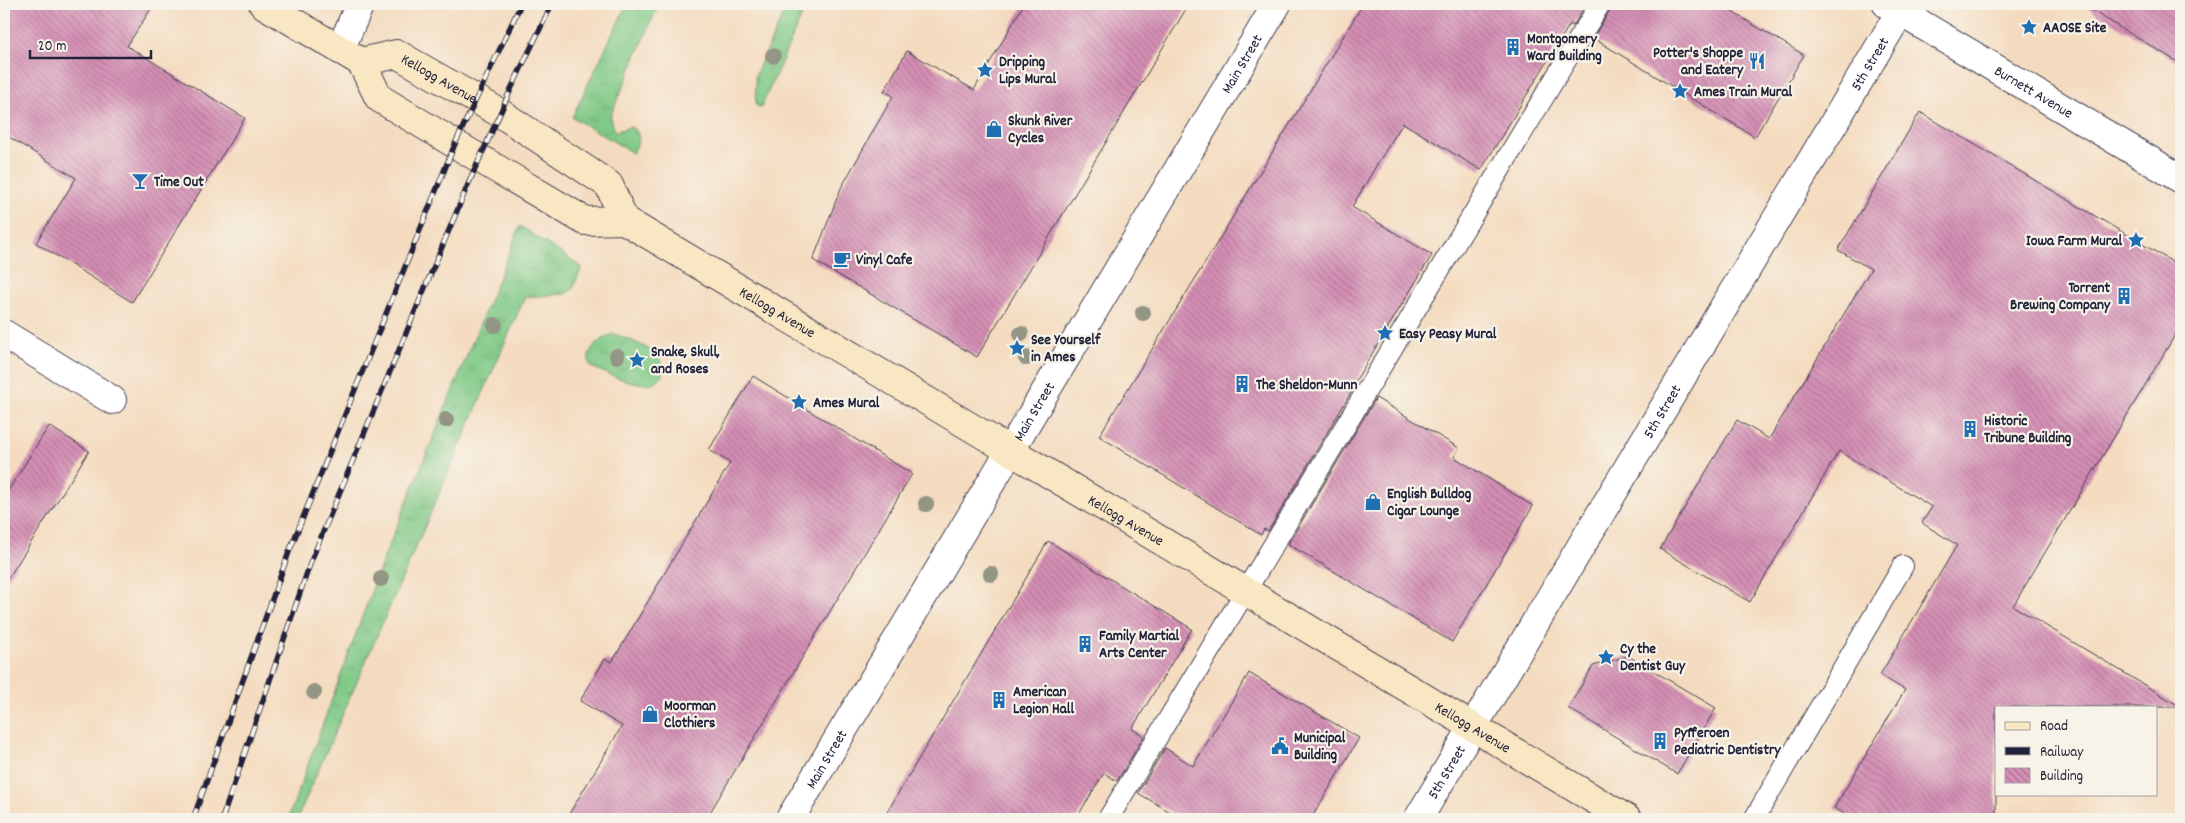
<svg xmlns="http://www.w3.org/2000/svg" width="2185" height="823" viewBox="0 0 2185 823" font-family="Dekko,sans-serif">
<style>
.grass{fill:url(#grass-tufts);stroke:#517660}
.building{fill:url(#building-back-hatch)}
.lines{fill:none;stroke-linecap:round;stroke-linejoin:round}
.lane-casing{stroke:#423e4f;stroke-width:22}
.street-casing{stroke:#423e4f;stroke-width:30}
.secondary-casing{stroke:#423e4f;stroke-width:30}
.lane{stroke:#fff;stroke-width:20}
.street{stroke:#fff;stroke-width:28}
.secondary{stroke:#f9e7c3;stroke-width:28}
.rail-casing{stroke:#22223b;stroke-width:5.5}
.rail{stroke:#f7f3e8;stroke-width:4;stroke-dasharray:11;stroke-linecap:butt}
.tree{fill:#939585}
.labels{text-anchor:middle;stroke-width:4.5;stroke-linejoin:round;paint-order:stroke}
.poi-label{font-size:15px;font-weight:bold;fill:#22223b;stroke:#f7f3e8;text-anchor:start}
.street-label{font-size:15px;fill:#22223b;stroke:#f7f3e8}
</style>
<defs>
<pattern id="grass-tufts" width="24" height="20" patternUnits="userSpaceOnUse" patternTransform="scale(1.25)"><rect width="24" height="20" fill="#80c986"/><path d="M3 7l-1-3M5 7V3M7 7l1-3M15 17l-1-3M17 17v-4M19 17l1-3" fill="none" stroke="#6eac75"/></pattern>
<pattern id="building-back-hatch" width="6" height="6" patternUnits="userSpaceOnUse" patternTransform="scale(1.25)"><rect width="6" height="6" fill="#d48eb4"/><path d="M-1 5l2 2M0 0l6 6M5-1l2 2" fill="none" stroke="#ac7494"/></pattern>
</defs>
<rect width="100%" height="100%" fill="#f7f3e8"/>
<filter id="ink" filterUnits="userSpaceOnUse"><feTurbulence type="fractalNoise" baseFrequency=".02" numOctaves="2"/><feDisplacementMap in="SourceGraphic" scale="10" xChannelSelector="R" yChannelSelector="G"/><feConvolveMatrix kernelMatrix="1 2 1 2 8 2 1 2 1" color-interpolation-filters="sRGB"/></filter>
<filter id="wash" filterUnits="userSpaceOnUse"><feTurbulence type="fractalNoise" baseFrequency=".0096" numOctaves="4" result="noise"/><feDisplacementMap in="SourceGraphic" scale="20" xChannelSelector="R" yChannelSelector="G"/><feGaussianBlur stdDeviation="1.12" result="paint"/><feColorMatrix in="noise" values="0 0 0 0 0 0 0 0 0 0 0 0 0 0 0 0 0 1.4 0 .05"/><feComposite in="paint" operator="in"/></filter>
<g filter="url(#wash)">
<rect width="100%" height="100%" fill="#f4dbbf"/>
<path class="grass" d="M627 4H659L610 117 614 132 631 127C643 135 639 142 633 153L572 117Z
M788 4H807L761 108 756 105 755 76Z
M520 226 582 267 573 289 565 294 525 297 297 819H288L383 560Z
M613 334C627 338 671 353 662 374 661 377 658 381 655 382 638 389 606 373 591 367 583 350 599 340 613 334Z"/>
<g id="blocks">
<path class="building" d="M4 4H154L127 46 245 118 132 302 36 243 76 178 4 134Z
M1024 4H1189L977 357 813 260 841 188 893 96 884 91 907 51 974 90Z
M1363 4H1586L1573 26 1570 24 1481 170 1403 123 1376 166 1352 207 1432 255 1353 385 1355 386 1268 531 1264 529 1261 535 1099 436Z
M1612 4H1719L1804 55 1755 137 1593 38 1610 10Z
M2081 4H2181V64Z
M1920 112 2181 267V325L2013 606 2181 707H1996V819H1854L1834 808 1905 690 1880 675 1957 545 1922 523 1932 507 1839 451 1750 602 1660 549 1737 420 1769 439 1871 269 1838 250Z
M753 376 912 474 706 819H566L622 726 580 701 605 659 612 662 730 463 709 450Z
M1376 398 1459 448 1454 457 1533 506 1452 642 1288 544Z
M49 426 89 451 4 585V497Z
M1048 541 1192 629 1132 729 1144 736 1117 781 1104 773 1076 819H883Z
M1628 656 1716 708 1677 774 1568 708 1593 666Z
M1249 673 1359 738 1311 819H1182L1138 793 1165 748 1193 766Z"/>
</g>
</g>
<g filter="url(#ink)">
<use href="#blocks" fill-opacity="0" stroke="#423e4f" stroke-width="1"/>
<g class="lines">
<g class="lane-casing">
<path id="lane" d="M1108 819 1600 4
M1754 819 1903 566"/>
</g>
<g class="street-casing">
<g id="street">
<path id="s1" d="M1887 4 2181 179"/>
<path d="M340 50 360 4"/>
<path d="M4 334 112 400"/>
<path id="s2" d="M790 819 1277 4"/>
<path id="s3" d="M1418 819 1905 4"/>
</g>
</g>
<g class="secondary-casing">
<g id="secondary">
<path id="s4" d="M263 4 361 62 379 98 455 144 585 221 624 220 1627 819"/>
<path id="s5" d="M361 62 397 54 500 113 609 185 624 220"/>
</g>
</g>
<use href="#lane" class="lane"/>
<use href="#street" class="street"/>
<use href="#secondary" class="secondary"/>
<g class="rail-casing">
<path id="rail" d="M193 819 289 552 455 144 521 4
M222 819 311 561 467 187 511 89 552 4"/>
</g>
<use href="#rail" class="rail"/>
</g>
<g class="tree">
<circle cx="773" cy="56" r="8"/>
<circle cx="1143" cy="313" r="8"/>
<circle cx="495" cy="325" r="8"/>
<circle cx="1021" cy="334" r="8"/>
<circle cx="617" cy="356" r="8"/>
<circle cx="1026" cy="358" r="8"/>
<circle cx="446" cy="420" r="8"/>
<circle cx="926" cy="504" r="8"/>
<circle cx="991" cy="574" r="8"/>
<circle cx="381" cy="579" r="8"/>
<circle cx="314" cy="692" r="8"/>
</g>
</g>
<defs>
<g id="sight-bare" transform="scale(1.35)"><path d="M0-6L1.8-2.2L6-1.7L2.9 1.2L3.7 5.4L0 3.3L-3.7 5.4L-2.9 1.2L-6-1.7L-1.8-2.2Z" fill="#1f6fb2" stroke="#f7f3e8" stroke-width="2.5" paint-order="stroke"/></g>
<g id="building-bare" transform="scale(1.35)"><path d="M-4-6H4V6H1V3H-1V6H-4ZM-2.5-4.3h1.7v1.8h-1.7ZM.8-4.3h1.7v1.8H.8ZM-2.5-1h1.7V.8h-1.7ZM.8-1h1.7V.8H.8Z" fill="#1f6fb2" stroke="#f7f3e8" stroke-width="2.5" paint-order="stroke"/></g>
<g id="restaurant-bare" transform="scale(1.35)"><path d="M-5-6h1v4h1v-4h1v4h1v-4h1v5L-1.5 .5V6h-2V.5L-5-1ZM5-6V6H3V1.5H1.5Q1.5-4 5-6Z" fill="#1f6fb2" stroke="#f7f3e8" stroke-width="2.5" paint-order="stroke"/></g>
<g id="shop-bare" transform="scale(1.35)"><path d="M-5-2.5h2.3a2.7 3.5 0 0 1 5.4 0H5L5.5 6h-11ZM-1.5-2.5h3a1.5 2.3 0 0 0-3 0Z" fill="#1f6fb2" stroke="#f7f3e8" stroke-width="2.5" paint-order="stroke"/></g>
<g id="bar-bare" transform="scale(1.35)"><path d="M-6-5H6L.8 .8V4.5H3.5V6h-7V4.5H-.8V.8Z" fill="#1f6fb2" stroke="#f7f3e8" stroke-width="2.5" paint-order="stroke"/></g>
<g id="cafe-bare" transform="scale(1.35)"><path d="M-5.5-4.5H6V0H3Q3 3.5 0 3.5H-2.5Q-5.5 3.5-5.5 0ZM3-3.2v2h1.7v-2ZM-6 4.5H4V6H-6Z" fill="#1f6fb2" stroke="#f7f3e8" stroke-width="2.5" paint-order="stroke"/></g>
<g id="civic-bare" transform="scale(1.35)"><path d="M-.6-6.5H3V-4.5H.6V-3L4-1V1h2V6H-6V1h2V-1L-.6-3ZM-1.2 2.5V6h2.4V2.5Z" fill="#1f6fb2" stroke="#f7f3e8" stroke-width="2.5" paint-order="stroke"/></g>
</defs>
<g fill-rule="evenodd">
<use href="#sight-bare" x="2029" y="27"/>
<use href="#building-bare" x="1513" y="47"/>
<use href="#restaurant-bare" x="1757" y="61"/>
<use href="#sight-bare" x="985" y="70"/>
<use href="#sight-bare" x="1680" y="91"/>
<use href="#shop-bare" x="994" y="129"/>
<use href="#bar-bare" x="140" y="181"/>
<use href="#sight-bare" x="2136" y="240"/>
<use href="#cafe-bare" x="842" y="259"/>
<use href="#building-bare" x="2124" y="296"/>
<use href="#sight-bare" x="1385" y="333"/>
<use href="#sight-bare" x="1017" y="348"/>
<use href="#sight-bare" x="637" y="360"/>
<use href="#building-bare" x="1242" y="384"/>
<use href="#sight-bare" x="799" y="402"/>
<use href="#building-bare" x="1970" y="429"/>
<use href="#shop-bare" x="1373" y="502"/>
<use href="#building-bare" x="1085" y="644"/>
<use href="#sight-bare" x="1606" y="657"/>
<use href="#building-bare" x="999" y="700"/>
<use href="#shop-bare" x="650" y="714"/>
<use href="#building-bare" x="1660" y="741"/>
<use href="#civic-bare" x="1280" y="746"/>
</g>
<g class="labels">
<g class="poi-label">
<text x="2043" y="32">AAOSE Site</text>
<text x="1527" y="43">Montgomery<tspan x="1527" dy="17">Ward Building</tspan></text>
<text x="1743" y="57" text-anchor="end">Potter's Shoppe<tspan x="1743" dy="17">and Eatery</tspan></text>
<text x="999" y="66">Dripping<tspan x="999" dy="17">Lips Mural</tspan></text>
<text x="1694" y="96">Ames Train Mural</text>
<text x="1008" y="125">Skunk River<tspan x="1008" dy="17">Cycles</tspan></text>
<text x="154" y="186">Time Out</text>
<text x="2122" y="245" text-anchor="end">Iowa Farm Mural</text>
<text x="856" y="264">Vinyl Cafe</text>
<text x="2110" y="292" text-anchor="end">Torrent<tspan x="2110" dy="17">Brewing Company</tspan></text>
<text x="1399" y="338">Easy Peasy Mural</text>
<text x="1031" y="344">See Yourself<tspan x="1031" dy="17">in Ames</tspan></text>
<text x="651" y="356">Snake, Skull,<tspan x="651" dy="17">and Roses</tspan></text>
<text x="1256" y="389">The Sheldon-Munn</text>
<text x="813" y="407">Ames Mural</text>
<text x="1984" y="425">Historic<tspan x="1984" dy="17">Tribune Building</tspan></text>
<text x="1387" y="498">English Bulldog<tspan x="1387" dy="17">Cigar Lounge</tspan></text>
<text x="1099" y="640">Family Martial<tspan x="1099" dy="17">Arts Center</tspan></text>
<text x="1620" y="653">Cy the<tspan x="1620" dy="17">Dentist Guy</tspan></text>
<text x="1013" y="696">American<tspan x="1013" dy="17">Legion Hall</tspan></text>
<text x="664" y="710">Moorman<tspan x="664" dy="17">Clothiers</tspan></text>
<text x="1674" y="737">Pyfferoen<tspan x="1674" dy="17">Pediatric Dentistry</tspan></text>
<text x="1294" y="742">Municipal<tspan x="1294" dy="17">Building</tspan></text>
</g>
<g class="street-label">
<text dy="5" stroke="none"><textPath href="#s2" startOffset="880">Main Street</textPath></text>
<text dy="5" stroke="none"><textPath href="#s3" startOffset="880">5th Street</textPath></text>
<text dy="5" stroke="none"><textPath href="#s5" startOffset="86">Kellogg Avenue</textPath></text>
<text dy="5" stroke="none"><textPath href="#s1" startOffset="171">Burnett Avenue</textPath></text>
<text dy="5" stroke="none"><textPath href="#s4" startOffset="612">Kellogg Avenue</textPath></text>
<text dy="5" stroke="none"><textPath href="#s2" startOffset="475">Main Street</textPath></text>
<text dy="5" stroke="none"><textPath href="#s3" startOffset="475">5th Street</textPath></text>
<text dy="5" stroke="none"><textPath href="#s4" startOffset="1018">Kellogg Avenue</textPath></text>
<text dy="5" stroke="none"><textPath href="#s4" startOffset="1422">Kellogg Avenue</textPath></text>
<text dy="5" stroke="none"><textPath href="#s2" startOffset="70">Main Street</textPath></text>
<text dy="5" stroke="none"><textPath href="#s3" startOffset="55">5th Street</textPath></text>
</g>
</g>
<rect width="2185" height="823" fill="none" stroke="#f7f3e8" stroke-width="20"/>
<rect x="1995" y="706" width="162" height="90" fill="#f7f3e8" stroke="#a29fa3"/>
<rect x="2005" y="722" width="25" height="8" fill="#f9e7c3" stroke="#a29fa3"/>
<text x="2040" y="730" font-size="15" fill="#22223b">Road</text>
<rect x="2005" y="747" width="25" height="8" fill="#22223b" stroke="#a29fa3"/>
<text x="2040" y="756" font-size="15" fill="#22223b">Railway</text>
<rect x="2005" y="768" width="25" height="15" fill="url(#building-back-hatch)" stroke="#a29fa3"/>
<text x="2040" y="780" font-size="15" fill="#22223b">Building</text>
<path d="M30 50v8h121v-8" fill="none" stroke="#22223b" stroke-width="2.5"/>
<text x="38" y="50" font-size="15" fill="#22223b" stroke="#f7f3e8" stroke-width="4" paint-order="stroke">20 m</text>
</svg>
